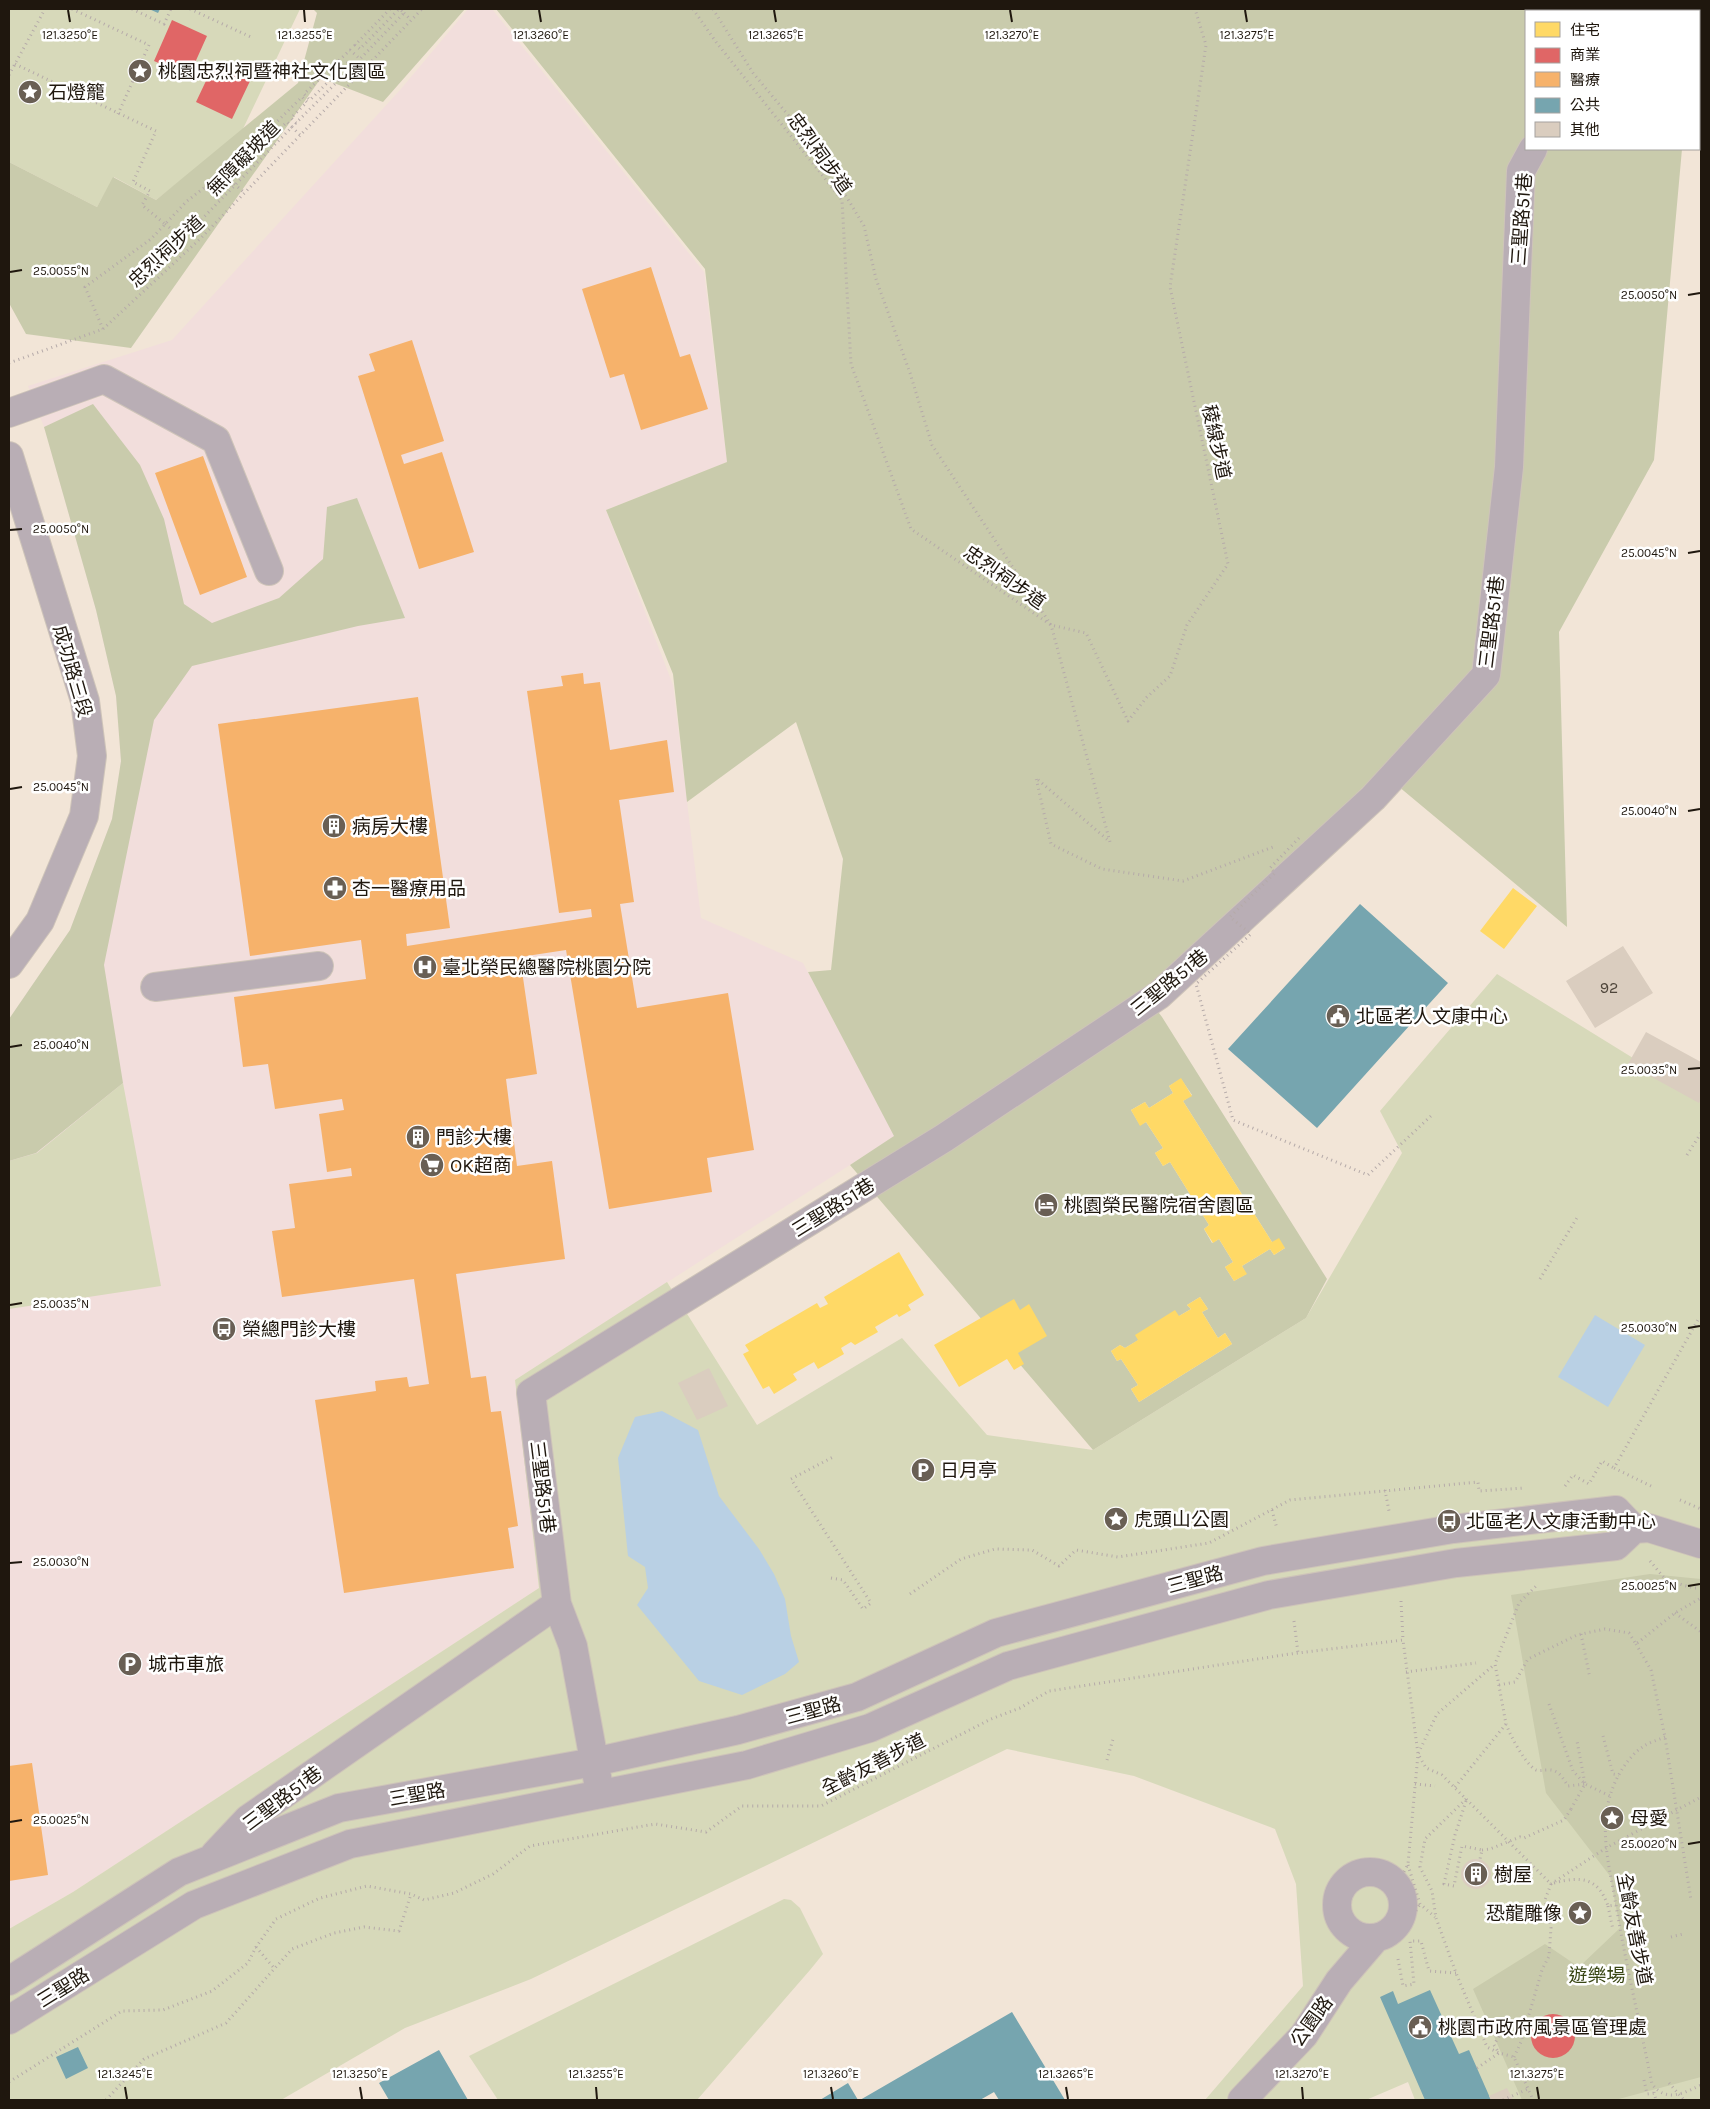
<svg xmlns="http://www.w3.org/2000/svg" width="1710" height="2109" viewBox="0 0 1710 2109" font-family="Karla,'Noto Sans TC',sans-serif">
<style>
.medical{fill:#f2dedc}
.green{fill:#d7d9ba}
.forest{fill:#c9cbac;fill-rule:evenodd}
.water{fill:#b9d0e4}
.homes{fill:#ffd966}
.shops{fill:#e06666}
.health{fill:#f6b26b}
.public{fill:#76a5af}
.building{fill:#dacdbf}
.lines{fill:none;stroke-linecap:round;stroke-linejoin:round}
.minor-casing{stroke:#cec4b9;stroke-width:30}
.path{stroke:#b5aaa9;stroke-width:3;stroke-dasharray:1 4;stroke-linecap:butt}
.minor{stroke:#b9aeb5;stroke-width:28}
.path-bridge{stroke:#b5aaa9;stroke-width:3;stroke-dasharray:1 4;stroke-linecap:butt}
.ticks{fill:none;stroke:#1f170e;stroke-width:2}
.labels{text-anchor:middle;stroke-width:5;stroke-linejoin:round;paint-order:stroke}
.number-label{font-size:16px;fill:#4f463b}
.poi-label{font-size:19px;fill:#1f170e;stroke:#fff;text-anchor:start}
.street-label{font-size:19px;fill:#1f170e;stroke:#fff}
.park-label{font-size:19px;fill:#394614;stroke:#fff}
.ticks-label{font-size:12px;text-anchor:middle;fill:#1f170e;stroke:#fff;stroke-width:5;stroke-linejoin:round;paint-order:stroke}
</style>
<rect width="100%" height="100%" fill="#f2e5d7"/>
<path class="medical" d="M468 9H492L704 272 727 462 606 510 673 685 701 918 803 963 895 1136 515 1380 539 1588 73 1892 9 1929V1019L70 930 112 819 121 761 116 696 96 610 44 427 28 386 172 340 400 90Z"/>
<path class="green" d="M9 9H300L241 133 156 200 114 177 97 207 9 162Z
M1497 974 1701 1100V2100H1415L1408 2082 1366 2100H1205L1303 1986 1296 1884 1275 1829 1134 1776 1007 1749 531 1979 405 2028 281 2100H9V1929L73 1892 539 1588 515 1380 667 1282 757 1425 902 1338 987 1435 1093 1450 1306 1318 1402 1153 1380 1111Z
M123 1083 161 1286 9 1309V1161L37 1153Z
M784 1899 791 1900 800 1908 823 1954 810 1970 697 2100H498L469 2056Z"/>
<path class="forest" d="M313 9H465L383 102 321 78 131 348 26 334 9 303V162L97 207 113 177 156 200 298 83 317 13Z
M496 9H1638L1639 11H1526V149H1682L1654 460 1559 632 1567 927 1380 771 1146 996 1162 1017 1327 1279 1306 1318 1093 1450 850 1165 894 1136 808 972 831 970 843 859 796 722 687 802 673 674 606 510 727 462 705 269ZM1181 1079 1192 1095 1183 1101 1272 1242 1285 1248 1274 1255 1270 1249 1242 1266 1246 1274 1234 1281 1225 1267 1233 1262 1219 1239 1212 1243 1204 1229 1209 1225 1170 1162 1163 1166 1155 1153 1163 1148 1146 1122 1140 1125 1131 1110 1145 1102 1149 1108 1173 1093 1169 1086ZM1200 1297 1208 1309 1202 1312 1218 1338 1225 1333 1232 1344 1139 1402 1131 1389 1138 1385 1121 1359 1117 1361 1111 1351 1120 1345 1125 1348 1191 1309 1187 1305Z
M93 404 140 465 164 519 184 604 212 623 279 598 323 559 327 507 357 498 405 618 358 626 192 666 154 720 104 965 123 1083 36 1153 9 1161V1019L70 930 112 819 121 761 116 696 96 610 44 427Z
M1650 1574 1701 1579V2077L1615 2100H1522L1473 1989 1545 1944 1579 1967 1620 1928 1610 1876 1546 1793 1511 1595Z"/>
<path class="water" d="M1595 1315 1645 1345 1608 1407 1558 1377Z
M662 1411 698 1430 719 1496 759 1549 774 1574 785 1599 791 1636 799 1662 785 1674 742 1695 699 1681 637 1605 648 1588 645 1567 628 1556 618 1458 635 1417Z"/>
<path class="homes" d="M1513 888 1537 906 1504 949 1480 931Z
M1181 1078 1192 1096 1183 1101 1272 1242 1279 1238 1285 1248 1274 1255 1270 1249 1242 1266 1247 1274 1234 1281 1225 1267 1233 1262 1219 1239 1213 1243 1204 1229 1209 1225 1170 1162 1163 1166 1155 1153 1163 1148 1146 1122 1140 1126 1131 1110 1145 1102 1149 1108 1173 1093 1169 1086Z
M899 1252 924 1295 908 1305 911 1310 899 1317 897 1314 875 1327 878 1332 855 1345 851 1342 841 1348 844 1354 818 1369 814 1362 793 1374 797 1380 774 1394 769 1386 763 1389 743 1354 749 1351 745 1345 817 1303 820 1308 828 1304 824 1297Z
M1200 1297 1208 1309 1202 1312 1218 1338 1225 1333 1232 1344 1139 1402 1131 1389 1138 1385 1121 1359 1117 1361 1111 1351 1120 1345 1125 1348 1138 1340 1135 1335 1175 1310 1179 1316 1191 1309 1187 1305Z
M1014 1299 1020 1310 1029 1304 1047 1336 1018 1353 1024 1364 1014 1370 1007 1359 959 1387 934 1345Z"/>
<path class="shops" d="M172 20 207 36 189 76 154 61Z
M214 64 250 81 232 119 196 102Z
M1531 2036a22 22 0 1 1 44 0a22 22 0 1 1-44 0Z"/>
<path class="health" d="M651 267 680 357 690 354 708 409 641 430 624 374 610 378 582 289Z
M412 340 444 441 401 455 404 464 442 452 474 552 419 569 358 376 375 371 369 354Z
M203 456 247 577 200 595 155 473Z
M583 673 584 684 600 682 610 750 667 740 674 792 619 800 634 902 620 904 637 1008 728 993 754 1150 707 1158 712 1192 609 1209 566 950 520 957 537 1074 506 1079 517 1166 552 1161 565 1259 456 1274 471 1378 486 1376 491 1412 501 1411 518 1526 508 1528 514 1568 344 1593 315 1400 376 1391 375 1381 407 1377 409 1387 429 1384 414 1279 282 1297 272 1231 295 1228 289 1184 352 1176 351 1168 327 1172 319 1114 344 1110 342 1099 275 1109 268 1064 243 1067 234 997 366 979 361 940 250 956 218 724 418 697 450 928 406 934 407 946 592 917 591 909 559 913 527 691 563 686 561 676Z
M32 1763 48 1875 9 1881V1766Z"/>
<path class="public" d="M149 9H160L158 13Z
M1360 904 1448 983 1317 1128 1228 1049Z
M1430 1990 1459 2054 1469 2050 1491 2100H1425L1380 1997 1393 1991 1398 2004Z
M1012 2012 1065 2100H999L994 2092 980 2100H860Z
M78 2047 88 2068 66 2079 56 2057Z
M439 2050 468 2100H389L379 2083Z
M848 2083 858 2100H820Z"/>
<path class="building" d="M1623 946 1653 993 1595 1028 1566 981Z
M1646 1032 1701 1062V1099L1699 1103 1628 1064Z
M709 1368 728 1406 697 1420 678 1383Z
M1461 1874a15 15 0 1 1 30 0a15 15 0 1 1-30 0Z
M1507 2088 1513 2100H1491L1489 2096Z"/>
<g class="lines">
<g class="minor-casing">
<path id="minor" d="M1607 11 1609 9
M9 413 104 379 216 440 269 571
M9 456 85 701 92 756 84 816 40 921 9 964
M155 987 319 966
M600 1793 573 1646 557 1604 531 1393 944 1138 1159 995 1373 798 1486 675 1509 467 1521 171 1533 149
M215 1854 248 1819 557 1604
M1337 1905a33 33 0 1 1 66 0a33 33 0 1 1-66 0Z
M9 1981 179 1872 339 1808 594 1762 738 1730 857 1697 996 1633 1263 1561 1453 1529 1616 1510 1634 1529
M9 2020 194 1905 350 1844 747 1765 870 1728 1008 1666 1269 1595 1456 1563 1616 1546 1634 1529 1649 1528 1701 1544
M1242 2100 1304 2035 1339 1981 1375 1939"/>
</g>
<path class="path" d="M72 9 149 45 118 114
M132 9 164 24 171 9
M190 9 251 37
M390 9 355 45 360 49 399 9
M693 9 716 42 842 200 851 364 911 529 1051 625 1086 633 1128 721 1147 697 1170 676 1187 625 1228 564 1170 287 1206 45 1195 9
M713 9 753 73 799 128 820 165 834 176 864 226 876 279 910 373 932 445 1051 625 1110 842 1036 778 1051 844 1102 869 1183 881 1273 847
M404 13 411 20
M15 64 156 131 133 182 150 191 142 205 165 224
M9 75 45 9
M292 127 300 135
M103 329 85 287 151 239 187 201 209 184 228 179 245 193
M9 363 103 329 201 238 422 9
M1687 1155 1701 1133
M1540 1279 1578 1216
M1565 1486 1573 1475 1589 1484 1602 1461 1614 1468
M1651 1486 1614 1468 1699 1318
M1385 1490 1389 1511
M1680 1500 1701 1509
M1272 1510 1277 1529
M1650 1561 1666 1580 1693 1588H1701
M831 1578 843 1580 863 1609 871 1603 791 1479 835 1456
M910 1594 961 1559 995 1549 1032 1550 1059 1566 1076 1550 1118 1557 1209 1543 1290 1500 1478 1482 1479 1491 1524 1488
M1401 1601 1403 1640
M1675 1613 1701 1632
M1294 1621 1298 1653
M1581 1634 1590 1678
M1636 1644 1651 1670 1665 1737 1691 1900
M1406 1672 1476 1663
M1499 1685 1515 1682 1528 1659 1577 1635 1605 1629 1629 1633 1636 1644 1675 1613 1701 1598
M1549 1704 1573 1771 1585 1784 1610 1796
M1506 1724C1510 1735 1525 1764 1536 1770 1540 1771 1543 1770 1548 1770 1558 1769 1563 1778 1568 1786L1585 1784
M1603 1736 1613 1774 1619 1775
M1665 1737C1658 1740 1650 1742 1644 1746 1628 1756 1615 1778 1610 1796 1599 1831 1610 1870 1616 1905 1626 1965 1640 2024 1652 2084 1666 2103 1684 2093 1701 2085
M1107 1760 1113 1739
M1415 1784 1435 1786
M1455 1787 1506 1724 1495 1664 1519 1603 1536 1586
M1466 1799 1425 1839 1420 1867 1432 1891 1436 1918 1456 1973 1487 2047 1499 2053 1514 2057 1533 2100
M1466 1801 1455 1835 1444 1884 1454 1886 1462 1846 1482 1850 1480 1859
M1571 1809 1585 1784 1577 1741
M1408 1865 1420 1904 1435 1917
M1554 1883C1581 1876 1598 1877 1608 1906L1616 1905
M1551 1884 1606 1848 1701 1797
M1397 1885 1408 1864 1418 1754 1437 1714 1495 1664
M1608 1906 1613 1930
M1403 1932 1420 1904
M1671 1937 1683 1934
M256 1947 274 1968
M1398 1959 1403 1986 1414 1984 1410 1941H1421L1429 1971 1456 1973
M1514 2057 1521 2042 1542 1970 1549 1956 1551 1928 1545 1900 1551 1884
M1477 2068 1499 2053 1494 2045C1502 2029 1511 2025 1527 2019
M1644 2080 1647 2094 1655 2093
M9 2082 122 2011 163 2010 212 1991 248 1963 256 1947 276 1919 320 1898 367 1886 411 1894 424 1900 454 1893 493 1874 530 1846 655 1824 706 1832 742 1806H821L991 1719 1020 1708 1049 1691 1290 1654 1403 1640 1418 1754 1426 1768 1442 1775 1551 1884
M1669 2083 1684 2100
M1654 2092 1656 2100
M106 2100 144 2059 226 2023 292 1949 334 1933 364 1927 399 1931 411 1894
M1503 2100 1528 2089"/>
<use href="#minor" class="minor"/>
<path class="path-bridge" d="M165 224 179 235 194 227 292 127 287 122 254 154 249 149 302 97 307 102 291 118 296 123 353 66 349 61 310 100 304 94 350 50 360 59 404 13 400 9
M1299 838 1270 868 1275 873 1230 917 1251 934 1196 984 1233 1120 1368 1175 1432 1115
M1482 1850 1490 1849 1520 1837 1524 1838 1564 1820 1571 1809"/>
</g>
<path class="ticks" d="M68 10 70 22M304 10 305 22M539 10 541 22M774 10 776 22M1010 10 1012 22M1245 10 1247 22M10 272 22 270M1688 295 1700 293M10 530 22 529M1688 553 1700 551M10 789 22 787M1688 811 1700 809M10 1047 22 1045M1688 1069 1700 1068M10 1305 22 1303M1688 1328 1700 1326M10 1563 22 1562M1688 1586 1700 1584M10 1822 22 1820M1688 1844 1700 1842M125 2087 127 2099M360 2087 362 2099M596 2087 597 2099M831 2087 833 2099M1066 2087 1068 2099M1302 2087 1303 2099M1537 2087 1539 2099"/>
<defs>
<g id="sight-disc" transform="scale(1.25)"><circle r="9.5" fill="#695f54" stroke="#fff"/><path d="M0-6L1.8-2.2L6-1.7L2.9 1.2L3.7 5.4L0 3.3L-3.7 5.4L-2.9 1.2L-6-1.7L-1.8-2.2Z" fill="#fff"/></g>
<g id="building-disc" transform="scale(1.25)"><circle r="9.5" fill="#695f54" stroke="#fff"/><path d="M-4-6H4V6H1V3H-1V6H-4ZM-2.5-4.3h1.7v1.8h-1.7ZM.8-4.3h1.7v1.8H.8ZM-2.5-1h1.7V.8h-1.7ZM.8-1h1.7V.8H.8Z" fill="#fff"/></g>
<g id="pharmacy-disc" transform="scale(1.25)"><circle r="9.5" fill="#695f54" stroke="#fff"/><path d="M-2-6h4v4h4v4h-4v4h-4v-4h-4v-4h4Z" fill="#fff"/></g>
<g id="hospital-disc" transform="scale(1.25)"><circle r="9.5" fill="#695f54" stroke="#fff"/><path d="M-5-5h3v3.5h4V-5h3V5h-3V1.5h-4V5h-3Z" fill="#fff"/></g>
<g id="civic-disc" transform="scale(1.25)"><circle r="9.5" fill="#695f54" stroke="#fff"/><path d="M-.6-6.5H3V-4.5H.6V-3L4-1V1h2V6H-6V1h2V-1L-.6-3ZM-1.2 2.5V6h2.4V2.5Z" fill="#fff"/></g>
<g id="supermarket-disc" transform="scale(1.25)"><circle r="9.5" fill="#695f54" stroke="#fff"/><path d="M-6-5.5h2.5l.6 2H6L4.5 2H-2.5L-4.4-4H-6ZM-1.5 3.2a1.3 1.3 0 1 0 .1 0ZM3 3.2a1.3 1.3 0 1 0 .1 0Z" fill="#fff"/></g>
<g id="hotel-disc" transform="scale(1.25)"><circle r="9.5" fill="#695f54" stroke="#fff"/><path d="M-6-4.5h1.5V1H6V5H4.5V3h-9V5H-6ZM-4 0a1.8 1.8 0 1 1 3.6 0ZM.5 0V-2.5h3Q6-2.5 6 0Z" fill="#fff"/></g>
<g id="bus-disc" transform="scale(1.25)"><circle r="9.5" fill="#695f54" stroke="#fff"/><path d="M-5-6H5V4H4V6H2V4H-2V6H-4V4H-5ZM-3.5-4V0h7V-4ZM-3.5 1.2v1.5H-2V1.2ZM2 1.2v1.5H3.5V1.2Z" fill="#fff"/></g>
<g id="parking-disc" transform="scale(1.25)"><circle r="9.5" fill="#695f54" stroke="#fff"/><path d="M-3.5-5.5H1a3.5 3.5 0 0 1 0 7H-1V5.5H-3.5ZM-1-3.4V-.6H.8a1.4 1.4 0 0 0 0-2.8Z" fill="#fff"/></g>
</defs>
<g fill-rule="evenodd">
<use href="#sight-disc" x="140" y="71"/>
<use href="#sight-disc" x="30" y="92"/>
<use href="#building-disc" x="334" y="826"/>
<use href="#pharmacy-disc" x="335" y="888"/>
<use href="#hospital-disc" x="425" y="967"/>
<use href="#civic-disc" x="1338" y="1016"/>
<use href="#building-disc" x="418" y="1137"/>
<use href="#supermarket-disc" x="432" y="1165"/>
<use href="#hotel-disc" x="1046" y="1205"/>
<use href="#bus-disc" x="224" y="1329"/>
<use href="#parking-disc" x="923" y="1470"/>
<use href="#sight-disc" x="1116" y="1519"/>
<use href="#bus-disc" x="1449" y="1521"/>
<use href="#parking-disc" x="130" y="1664"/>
<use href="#sight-disc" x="1612" y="1818"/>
<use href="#building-disc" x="1476" y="1874"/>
<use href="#sight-disc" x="1580" y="1913"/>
<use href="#civic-disc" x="1420" y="2027"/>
</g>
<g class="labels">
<g class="number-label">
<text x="1609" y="993">92</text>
</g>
<g class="poi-label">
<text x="158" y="78">桃園忠烈祠暨神社文化園區</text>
<text x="48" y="99">石燈籠</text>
<text x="352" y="833">病房大樓</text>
<text x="352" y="895">杏一醫療用品</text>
<text x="442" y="974">臺北榮民總醫院桃園分院</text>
<text x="1356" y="1023">北區老人文康中心</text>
<text x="436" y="1144">門診大樓</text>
<text x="450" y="1172">OK超商</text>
<text x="1064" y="1212">桃園榮民醫院宿舍園區</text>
<text x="242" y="1336">榮總門診大樓</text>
<text x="940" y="1477">日月亭</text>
<text x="1134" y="1526">虎頭山公園</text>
<text x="1466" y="1528">北區老人文康活動中心</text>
<text x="148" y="1671">城市車旅</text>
<text x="1630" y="1825">母愛</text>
<text x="1494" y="1881">樹屋</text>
<text x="1562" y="1920" text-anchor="end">恐龍雕像</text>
<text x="1438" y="2034">桃園市政府風景區管理處</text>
</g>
<g class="street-label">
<text transform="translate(820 153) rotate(54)" y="7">忠烈祠步道</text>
<text transform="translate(243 158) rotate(-46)" y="7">無障礙坡道</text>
<text transform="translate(1521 219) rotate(-86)" y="7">三聖路51巷</text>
<text transform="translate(166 251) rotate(-43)" y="7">忠烈祠步道</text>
<text transform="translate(1217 442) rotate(78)" y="7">稜線步道</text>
<text transform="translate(1005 577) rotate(35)" y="7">忠烈祠步道</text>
<text transform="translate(1491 622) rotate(-83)" y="7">三聖路51巷</text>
<text transform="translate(73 671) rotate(74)" y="7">成功路三段</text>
<text transform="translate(1169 982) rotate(-39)" y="7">三聖路51巷</text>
<text transform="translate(833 1207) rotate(-32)" y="7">三聖路51巷</text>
<text transform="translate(543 1487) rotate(83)" y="7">三聖路51巷</text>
<text transform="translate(1195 1579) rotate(-15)" y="7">三聖路</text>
<text transform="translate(813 1710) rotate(-15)" y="7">三聖路</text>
<text transform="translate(873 1764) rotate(-27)" y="7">全齡友善步道</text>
<text transform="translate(417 1794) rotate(-10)" y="7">三聖路</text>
<text transform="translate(282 1798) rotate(-37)" y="7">三聖路51巷</text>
<text transform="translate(1635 1929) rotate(79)" y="7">全齡友善步道</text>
<text transform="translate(63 1987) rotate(-32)" y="7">三聖路</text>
<text transform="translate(1311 2021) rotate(-54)" y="7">公園路</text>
</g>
<g class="park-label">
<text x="1597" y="1982">遊樂場</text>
</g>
</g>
<g class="ticks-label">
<text x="70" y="39">121.3250°E</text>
<text x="305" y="39">121.3255°E</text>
<text x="541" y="39">121.3260°E</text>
<text x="776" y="39">121.3265°E</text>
<text x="1012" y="39">121.3270°E</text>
<text x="1247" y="39">121.3275°E</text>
<text x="61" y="275">25.0055°N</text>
<text x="1649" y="299">25.0050°N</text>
<text x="61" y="533">25.0050°N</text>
<text x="1649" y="557">25.0045°N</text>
<text x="61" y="791">25.0045°N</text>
<text x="1649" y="815">25.0040°N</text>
<text x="61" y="1049">25.0040°N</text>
<text x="1649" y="1074">25.0035°N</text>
<text x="61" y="1308">25.0035°N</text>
<text x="1649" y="1332">25.0030°N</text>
<text x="61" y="1566">25.0030°N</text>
<text x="1649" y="1590">25.0025°N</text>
<text x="61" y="1824">25.0025°N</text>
<text x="1649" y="1848">25.0020°N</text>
<text x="125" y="2078">121.3245°E</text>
<text x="360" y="2078">121.3250°E</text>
<text x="596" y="2078">121.3255°E</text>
<text x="831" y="2078">121.3260°E</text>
<text x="1066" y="2078">121.3265°E</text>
<text x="1302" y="2078">121.3270°E</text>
<text x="1537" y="2078">121.3275°E</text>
</g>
<rect width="1710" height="2109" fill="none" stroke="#1f170e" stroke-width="20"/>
<rect x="1525" y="10" width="175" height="140" fill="#ffffff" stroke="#a5a29f"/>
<rect x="1535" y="22" width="25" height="15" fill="#ffd966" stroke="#a5a29f"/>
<text x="1570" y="35" font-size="15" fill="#1f170e">住宅</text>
<rect x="1535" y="48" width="25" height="15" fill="#e06666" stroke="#a5a29f"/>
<text x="1570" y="60" font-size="15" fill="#1f170e">商業</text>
<rect x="1535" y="72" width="25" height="15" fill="#f6b26b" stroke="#a5a29f"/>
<text x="1570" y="85" font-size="15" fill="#1f170e">醫療</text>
<rect x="1535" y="98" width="25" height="15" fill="#76a5af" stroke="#a5a29f"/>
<text x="1570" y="110" font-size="15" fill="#1f170e">公共</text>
<rect x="1535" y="122" width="25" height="15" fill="#dacdbf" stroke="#a5a29f"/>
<text x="1570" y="135" font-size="15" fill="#1f170e">其他</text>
</svg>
